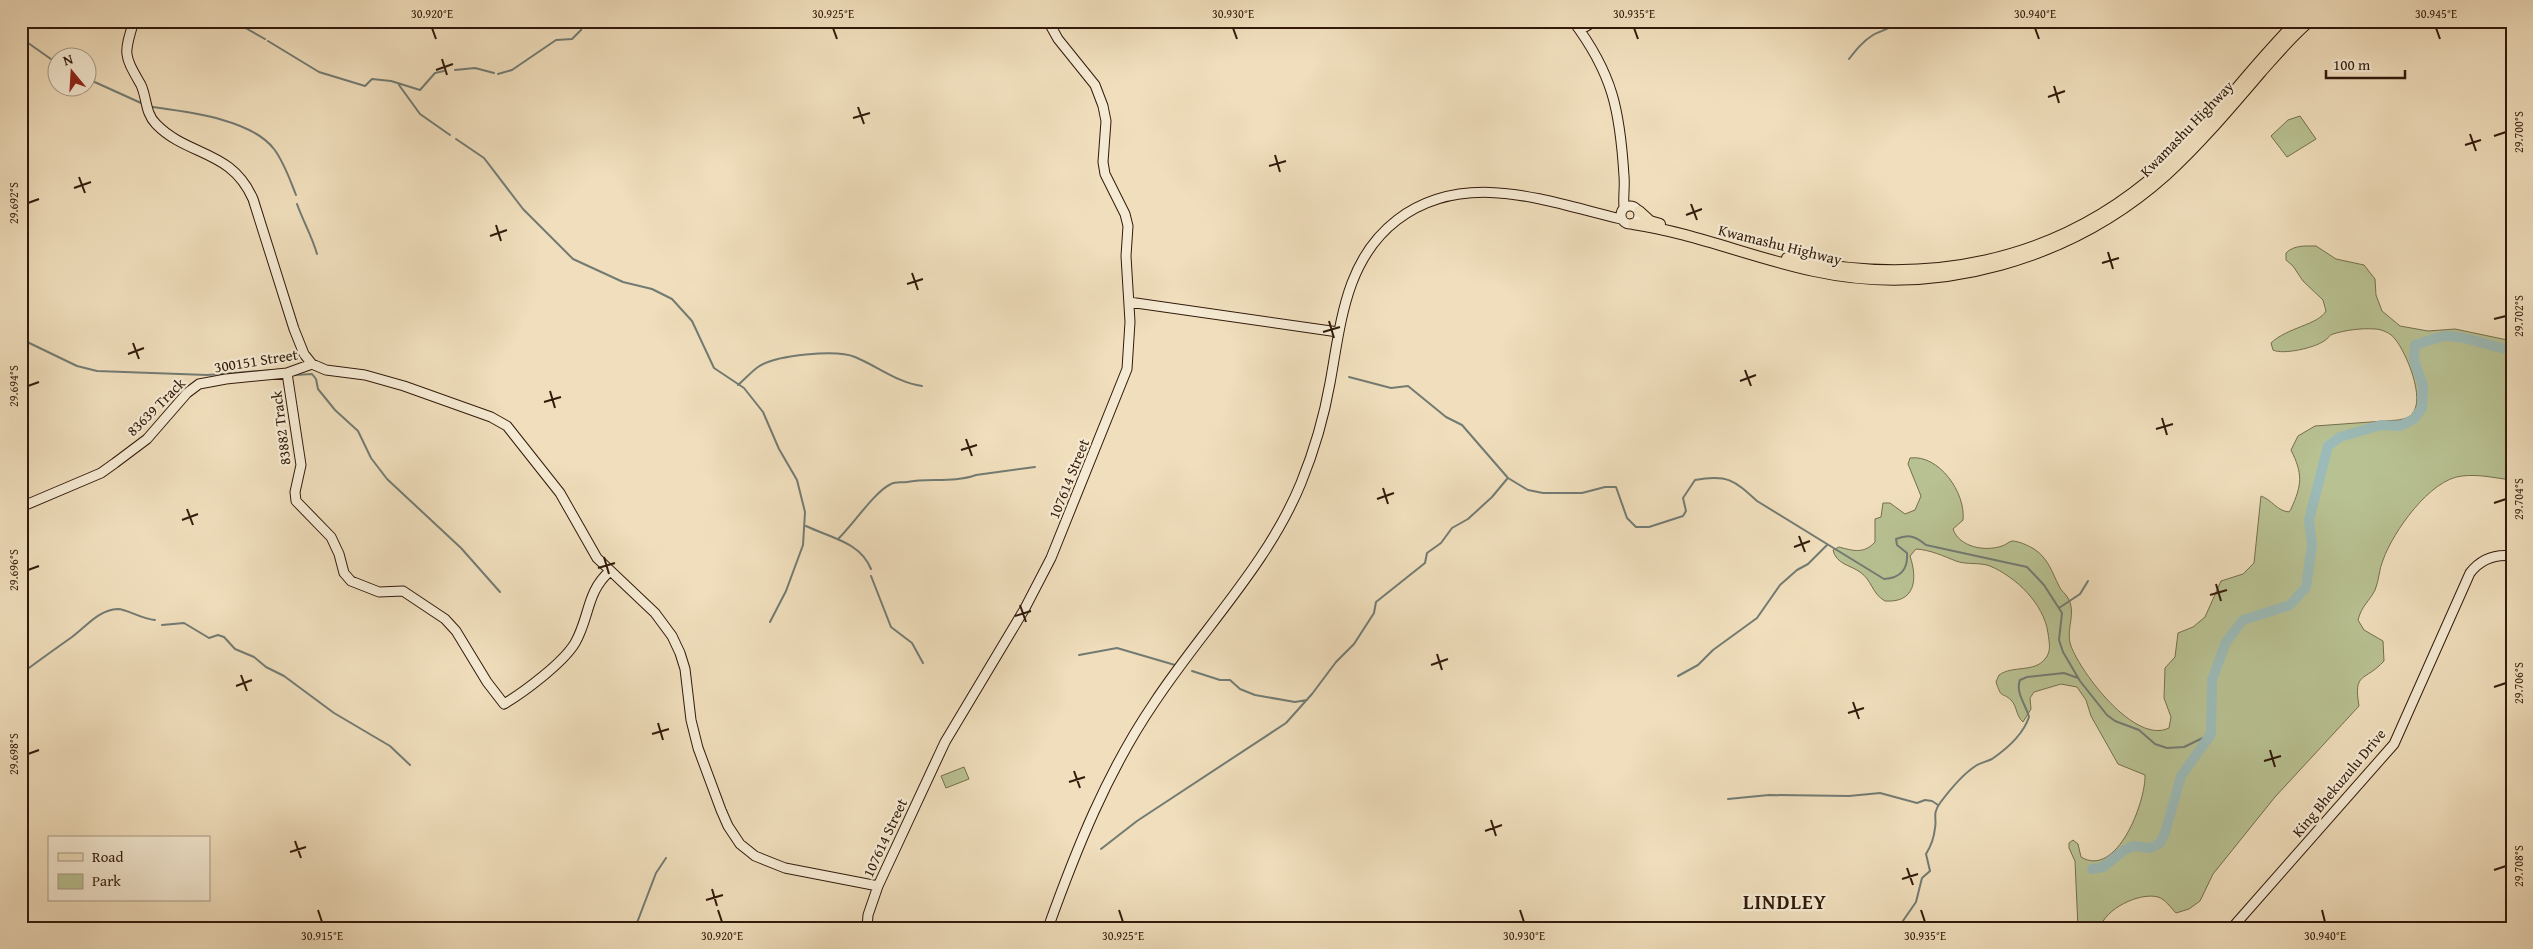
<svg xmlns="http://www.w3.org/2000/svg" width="2533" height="949" viewBox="0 0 2533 949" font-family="'Gentium Book Plus',serif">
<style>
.green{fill:#b8c192;stroke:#756e4e}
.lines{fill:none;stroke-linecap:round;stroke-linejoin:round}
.stream{stroke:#727b73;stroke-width:2}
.river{stroke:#9cbbb8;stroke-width:10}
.secondary-casing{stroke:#321a0b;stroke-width:11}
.primary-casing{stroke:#321a0b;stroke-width:12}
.secondary{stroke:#f5ead3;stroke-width:9}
.primary{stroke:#f0debc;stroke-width:10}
.ticks{fill:none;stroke:#321a0b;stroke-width:2}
.labels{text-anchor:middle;stroke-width:4.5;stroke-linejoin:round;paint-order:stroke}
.street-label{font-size:15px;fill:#321a0b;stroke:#f5ead3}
.district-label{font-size:20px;font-weight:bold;letter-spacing:1px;fill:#321a0b;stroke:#f5ead3}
.neatline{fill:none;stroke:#321a0b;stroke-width:2}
.ticks-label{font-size:12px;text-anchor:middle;fill:#321a0b}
</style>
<rect width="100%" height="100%" fill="#f0debc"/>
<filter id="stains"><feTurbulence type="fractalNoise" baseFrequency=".004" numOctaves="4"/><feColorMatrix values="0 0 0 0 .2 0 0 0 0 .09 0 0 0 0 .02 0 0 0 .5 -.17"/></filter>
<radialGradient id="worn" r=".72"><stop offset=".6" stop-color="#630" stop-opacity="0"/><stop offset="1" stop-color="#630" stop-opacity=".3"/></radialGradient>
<path class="green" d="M2300 116 2316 139 2287 157 2271 136 2288 120Z
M2316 246 2336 259 2364 265 2375 279 2376 295 2382 311 2400 326 2428 331 2455 329 2512 341V480C2494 478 2480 474 2462 476 2430 479 2393 532 2383 560 2379 569 2379 581 2375 590 2369 602 2362 605 2358 620L2364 630 2383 641 2384 661C2365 682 2353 671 2359 706L2275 797 2213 874 2200 901 2189 909 2176 913C2171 908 2165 899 2158 897 2139 892 2105 909 2100 928H2078L2075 861 2069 848V843L2073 840 2078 844 2081 857C2117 879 2146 801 2145 775L2118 764 2091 716 2086 700 2077 687 2061 684 2034 692 2030 698 2031 709 2023 722C2016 716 2017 706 2011 700 2001 691 2002 700 1996 682L1999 675C2013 665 2034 673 2045 659 2052 651 2049 642 2048 633 2044 604 2016 577 1990 566 1980 562 1966 565 1956 561 1943 556 1931 550 1916 549L1910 556C1918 580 1915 603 1885 601 1872 594 1872 580 1860 572 1850 565 1836 564 1833 550L1839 547C1854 551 1864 554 1875 542V519L1881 517 1883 503H1890L1905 514 1915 510 1921 496 1908 464 1910 458C1939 454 1966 493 1963 520L1953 529C1959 547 1985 552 2002 546 2006 545 2008 542 2012 541 2019 541 2029 546 2034 549 2048 558 2052 572 2059 586 2061 591 2066 594 2068 598 2077 614 2065 629 2071 646 2081 673 2135 745 2169 728L2171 717 2164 698 2165 668 2175 657 2178 633 2193 627 2205 617 2221 581 2243 574 2254 563 2261 496C2272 500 2277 511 2289 512L2291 509C2302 485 2303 474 2291 450L2298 436 2315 426 2398 420C2403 419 2409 418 2412 414 2426 399 2406 352 2395 339 2391 333 2381 329 2375 329 2361 328 2346 330 2333 334 2329 335 2328 339 2324 341 2314 348 2283 355 2273 350L2271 343C2288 327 2318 325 2326 311L2323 300 2303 281 2293 266 2286 260V253C2294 245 2305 246 2316 246Z
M964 767 969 779 946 788 941 776Z"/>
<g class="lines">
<path class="stream" d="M233 21 265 39
M21 38 58 64
M268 41 319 72 365 86 372 79 391 81 420 90 435 73 444 71
M1849 59C1856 50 1863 41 1873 35 1881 30 1891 30 1898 21
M455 70 475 68 494 73
M498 74 512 70 556 40 572 39 581 30 584 21
M88 79 141 103
M399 85 420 114 450 135
M152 107C188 112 251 119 274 149 284 162 290 180 296 195
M456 139 484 158 523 209 573 259 623 282 652 289 672 299 692 321 714 368 744 388 763 412 779 449 797 480 805 512 803 545 786 591 770 622
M297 204C303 221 312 236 317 254
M21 339 77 366 97 371 207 375 274 370
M295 375 312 374 316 379 318 389 335 410 358 431 371 458 387 479 461 548 500 592
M1349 377 1391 388 1408 386 1446 417 1462 425 1508 478 1528 490 1543 493H1582L1605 487H1616L1627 518 1636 527H1649L1683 516 1686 511 1683 498 1695 480C1727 474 1734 480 1757 501L1884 579C1901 578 1908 569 1907 553L1897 545 1896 539C1909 534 1915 536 1926 545L2027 567 2044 585 2062 613 2059 640 2063 652 2080 681 2107 715 2115 721 2139 730 2155 744 2167 748 2184 747 2211 734
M738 385C745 379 751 372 758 367 775 355 837 349 855 357 877 366 898 383 922 386
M806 526C831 538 860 542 871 569
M838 539C852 526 875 491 891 484 896 481 902 483 907 482 929 478 954 483 976 475L1035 467
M871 576 891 627 912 643 923 663
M2059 608 2080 594 2088 581
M162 625 184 623 209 638 218 635 224 637 235 649 254 657 266 667 284 676 334 713 390 746 410 765
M1079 655 1117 648 1175 665
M1192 671 1220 680H1230L1240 689 1255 695 1295 702 1307 700
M21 674C38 661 55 649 72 637 87 626 98 610 118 609 127 609 141 619 155 620
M1678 676 1698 665 1713 650 1757 618 1780 585 1797 570 1808 564 1827 545
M1728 799 1769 795 1849 796 1880 793 1917 803 1925 800 1932 801 1938 805
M1101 849 1137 821 1286 723 1312 694 1336 662 1354 644 1374 613 1376 602 1425 563 1427 553 1441 543 1452 528 1468 519 1492 497 1507 479
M635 928 656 873 666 858
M1898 928 1916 902 1922 878 1930 871 1926 854C1931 846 1934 838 1935 828 1937 818 1932 814 1940 803 1949 791 1961 776 1974 767 1979 763 1986 762 1992 759 2008 748 2023 735 2029 717 2026 705 2015 692 2020 680L2027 677 2064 673 2078 678"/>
<path class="river" d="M2092 869 2103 867 2123 851 2133 846 2151 848 2160 843 2165 833 2181 776 2211 734 2212 680 2226 642 2243 620 2290 605 2306 587 2312 545 2309 520 2328 446 2340 437 2381 425 2400 426 2414 419 2422 408 2423 386 2414 360 2415 345C2425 342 2436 337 2446 336 2469 336 2489 347 2512 350"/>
<g class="secondary-casing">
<path id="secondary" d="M134 21C123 55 124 55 141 85 147 98 145 113 156 124 188 157 231 149 253 199L294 329 304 354 312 364 326 370 365 375 404 386 491 417 507 426 560 493 597 558 655 613 672 636 680 653 685 669 691 720 698 748 721 810 728 826 740 844 755 856 785 868 878 886
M1573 21C1613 74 1620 111 1624 176 1625 187 1623 197 1624 207
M1580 30 1595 21
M1621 215a9 9 0 1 1 18 0a9 9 0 1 1-18 0Z
M1129 302 1338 332
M287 373 301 465 295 492 296 501 331 537 339 554 344 573 351 581 379 592 403 591 445 619 456 631 487 682 504 704C524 692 563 663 575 643 590 617 586 592 610 571
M21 507 101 473 115 463 147 439 187 393 199 384 226 379 287 373 312 364
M867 928 868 915 878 886 945 742 1024 610 1051 558 1127 369 1130 322 1126 256 1128 226 1125 214 1105 174 1103 162 1106 121 1103 106 1095 85 1058 39 1048 21
M1048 928C1076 850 1107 772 1154 703 1202 630 1268 564 1301 483 1314 451 1324 417 1330 383 1341 323 1345 260 1397 220 1465 168 1548 202 1621 219
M2232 928 2394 744 2470 573C2481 559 2495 554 2512 556
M2511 928 2512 925"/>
</g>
<g class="primary-casing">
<path id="primary" d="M1639 211 1650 221 1660 224
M1633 224C1694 233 1753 258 1814 271 1938 298 2072 259 2166 175 2200 144 2231 107 2261 72 2277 54 2292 36 2310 21
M1787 258C1923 288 2056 264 2162 169 2211 124 2250 68 2297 21"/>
</g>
<use href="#secondary" class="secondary"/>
<use href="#primary" class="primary"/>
</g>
<path class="ticks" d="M432 28 436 39M833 28 837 39M1233 28 1237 39M1634 28 1638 39M2035 28 2039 39M2436 28 2440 39M442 59 447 75M436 70 453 64M2054 86 2059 103M2048 97 2065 91M858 107 864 124M853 118 870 113M2470 134 2476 151M2494 136 2506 132M2465 145 2481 140M1275 155 1280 172M1269 166 1286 161M79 177 85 193M74 188 91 182M28 203 39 199M1691 204 1697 220M1686 215 1702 209M496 225 501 241M490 236 507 230M2108 252 2113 269M2102 263 2119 258M912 273 918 290M907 284 923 279M2494 319 2506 316M1329 321 1334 338M1323 332 1340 327M133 343 139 359M128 354 144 348M1745 370 1751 386M1740 381 1756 375M28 386 39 382M550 391 555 408M544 402 561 397M2162 418 2167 435M2156 429 2173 424M966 439 972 456M961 450 977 445M1383 488 1388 504M1377 499 1394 493M2494 503 2506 499M187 509 193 525M182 520 198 514M1799 536 1805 552M1794 547 1810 541M604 557 609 574M598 568 615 563M28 570 39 566M2216 584 2221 601M2210 595 2227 590M1020 605 1026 622M1015 616 1031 611M1437 654 1442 670M1431 665 1448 659M241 675 247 691M236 686 252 680M2494 687 2506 683M1853 702 1859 719M1848 713 1864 708M658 723 663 740M652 734 669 729M2270 750 2275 767M28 754 39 750M2264 761 2281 756M1074 771 1080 788M1069 782 1085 777M1491 820 1496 836M1485 831 1502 825M295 841 301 858M290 852 306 847M1907 868 1913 885M2494 870 2506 866M1902 879 1918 874M712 889 717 906M706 900 723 895M318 910 322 922M718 910 722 922M1119 910 1123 922M1520 910 1524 922M1921 910 1925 922M2322 910 2325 922"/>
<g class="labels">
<g class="street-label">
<text transform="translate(2187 129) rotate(-46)" y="5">Kwamashu Highway</text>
<text transform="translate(1780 245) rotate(14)" y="5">Kwamashu Highway</text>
<text transform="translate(256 361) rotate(-9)" y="5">300151 Street</text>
<text transform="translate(156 407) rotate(-45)" y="5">83639 Track</text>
<text transform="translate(281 428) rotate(-97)" y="5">83882 Track</text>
<text transform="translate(1069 479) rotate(-68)" y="5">107614 Street</text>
<text transform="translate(2339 783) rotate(-50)" y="5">King Bhekuzulu Drive</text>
<text transform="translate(885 838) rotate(-65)" y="5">107614 Street</text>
</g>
<g class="district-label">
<text x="1785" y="909">LINDLEY</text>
</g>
</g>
<rect width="2533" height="949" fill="none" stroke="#f0debc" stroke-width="55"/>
<rect x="48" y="836" width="162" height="65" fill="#f5ead3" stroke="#a79783"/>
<rect x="58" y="853" width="25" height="8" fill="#f0debc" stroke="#a79783"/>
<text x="92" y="862" font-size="15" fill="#321a0b">Road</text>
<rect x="58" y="874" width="25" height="15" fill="#b8c192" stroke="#a79783"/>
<text x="92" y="886" font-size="15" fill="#321a0b">Park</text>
<g transform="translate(72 72) rotate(342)"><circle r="24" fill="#f5ead3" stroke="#a79783"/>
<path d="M0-4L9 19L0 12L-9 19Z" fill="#8f2418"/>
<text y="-8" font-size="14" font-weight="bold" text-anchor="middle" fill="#321a0b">N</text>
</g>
<path d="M2326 70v8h79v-8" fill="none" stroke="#321a0b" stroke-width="2.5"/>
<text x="2333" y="70" font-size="15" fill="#321a0b" stroke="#f5ead3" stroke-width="4" paint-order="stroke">100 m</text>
<rect x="28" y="28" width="2478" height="894" class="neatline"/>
<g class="ticks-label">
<text x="432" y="18">30.920°E</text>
<text x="833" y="18">30.925°E</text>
<text x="1233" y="18">30.930°E</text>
<text x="1634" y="18">30.935°E</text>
<text x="2035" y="18">30.940°E</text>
<text x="2436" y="18">30.945°E</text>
<text transform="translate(2519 132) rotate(-90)" y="4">29.700°S</text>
<text transform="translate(14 203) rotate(-90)" y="4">29.692°S</text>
<text transform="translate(2519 316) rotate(-90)" y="4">29.702°S</text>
<text transform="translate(14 386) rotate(-90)" y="4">29.694°S</text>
<text transform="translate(2519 499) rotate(-90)" y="4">29.704°S</text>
<text transform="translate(14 570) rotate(-90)" y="4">29.696°S</text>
<text transform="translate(2519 683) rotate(-90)" y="4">29.706°S</text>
<text transform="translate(14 754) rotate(-90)" y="4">29.698°S</text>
<text transform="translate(2519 866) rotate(-90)" y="4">29.708°S</text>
<text x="322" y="940">30.915°E</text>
<text x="722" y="940">30.920°E</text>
<text x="1123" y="940">30.925°E</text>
<text x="1524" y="940">30.930°E</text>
<text x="1925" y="940">30.935°E</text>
<text x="2325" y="940">30.940°E</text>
</g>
<rect width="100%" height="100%" filter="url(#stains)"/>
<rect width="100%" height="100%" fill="url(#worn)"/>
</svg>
